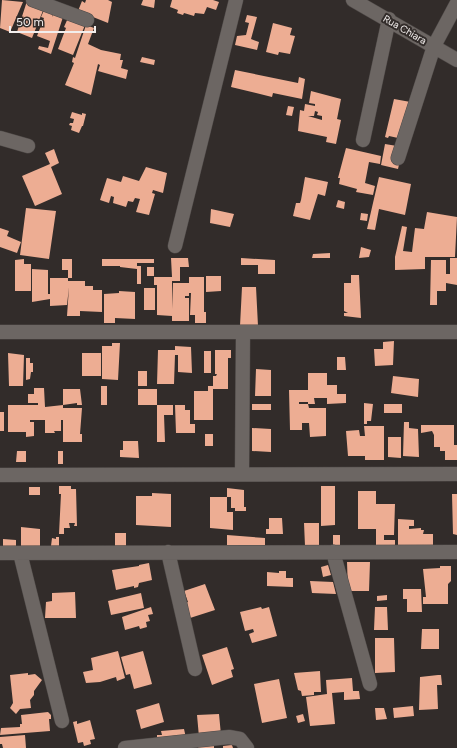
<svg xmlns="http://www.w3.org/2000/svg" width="457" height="748" viewBox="0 0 457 748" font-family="Figtree,sans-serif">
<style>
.building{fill:#edad93;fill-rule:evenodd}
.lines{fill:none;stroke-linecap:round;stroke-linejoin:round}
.minor-casing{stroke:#4e4947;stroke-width:15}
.minor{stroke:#6c6663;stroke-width:14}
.labels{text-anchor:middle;stroke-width:4;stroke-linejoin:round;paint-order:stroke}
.street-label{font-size:10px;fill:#f2eeed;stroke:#322c2a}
</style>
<rect width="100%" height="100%" fill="#322c2a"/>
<path class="building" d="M2 0 23 2 10 32 0 28Z
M86 0H108L112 2 108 23 78 11 82 1 85 3Z
M143 0H155L154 8 141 5Z
M172 0H213L219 2 216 10 207 7 204 14 195 13 194 16 184 13 183 15 177 13 178 10 170 7Z
M27 1 44 8 32 38 17 32Z
M45 8 54 11 52 17 54 14 63 17 51 54 38 49 39 46 48 48 50 41 37 36 44 18 41 17Z
M247 15 257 17 251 39 259 42 257 50 235 45 237 36 246 35 249 23 245 22Z
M68 18 85 25 73 55 58 49 66 28 64 27Z
M273 23 292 28 290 35 295 36 290 54 279 52 278 55 266 52Z
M86 25 94 28 88 44 101 50 121 54 120 60H123L121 68 128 70 126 79 98 71 100 65 98 64 91 95 65 85 74 63 72 62 73 57 75 58Z
M142 57 155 60 154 65 140 62Z
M235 70 298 83 299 77 305 79 302 99 273 93 272 97 231 87Z
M311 91 341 99 337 119 341 120 336 144 326 142 327 137 298 131 300 110 304 111 305 104 315 106V104L309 103ZM315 111 318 112 317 115 322 116V120L308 116H314Z
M394 99 416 103 407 140 389 136 388 138 385 137Z
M288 106 294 107 292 116 286 115Z
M72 112 82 115V113L86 114 83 126H82L79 133 71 130 72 126 69 125 70 123H73L74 119 70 118Z
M385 144 403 147 398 169 381 165Z
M346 148 381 156 380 164 369 162 365 183 375 186 373 195 356 192 357 189 339 184 340 178H338Z
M54 149 59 163 51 167 62 194 35 206 22 176 50 164 45 153Z
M146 167 167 173 163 193 153 190 152 193 155 194 149 215 136 212 140 199 135 198 133 202 128 201 126 207 113 203 114 197 111 196 109 203 100 200 107 178 121 182 123 176 139 181Z
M305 177 328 182 325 196 318 194 310 220 293 216 296 203H300L301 200Z
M379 177 411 184 405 215 379 209 375 230 367 229Z
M338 200 345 202 344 209 336 207Z
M26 208 56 211 49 259 20 255Z
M211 209 234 214 230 227 210 223Z
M427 212 457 217 455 257H425V269L395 270V257L402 226 407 227 403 251 412 252 415 228 424 229Z
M361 213 368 214 367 221 360 220Z
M0 228 9 231 7 236 21 242 17 253 0 247Z
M361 247 371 250 369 257 359 258Z
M330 253V258H312L313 254Z
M171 258H188L189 267H180V281H172V309L173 283H189V277H204V312H206V323H195V315H190L191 293H189V296H185V298H189V321H172V316L157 315V285H154V277H172Z
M241 258 275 260V274H258V265H241Z
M450 258H457V285L446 283V291H437V305H430L431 260H446V274H450Z
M24 259V264H31V291H15V260Z
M62 259H72V278H68V270H62Z
M102 259H154V263H137V266H141V284H137V269L120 267V266H102Z
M147 267H154V276H147Z
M32 269 48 270V294H50V278H68V281H85V286H93V290H102V312L80 311V316H67L69 287 67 305 50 306V299L32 302Z
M351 275H359L361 318 344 316V313H348L344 311V283H351Z
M206 276H221V291L206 292Z
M242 287H256L258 326H240Z
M144 288H155V310H144Z
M119 291 135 292V319L115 318V323H104V294L119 293Z
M394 341 393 365 375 366 374 349H383V342Z
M112 343H120L118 380 102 379V346H112Z
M175 346 191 347 192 373 178 372V355H175L174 384H157L158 350H175Z
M215 350H231V358H228V389H213V420H194V391H208V386H213V376H216L217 374H215Z
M204 351H211V373H204Z
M8 353 24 355 23 386H9Z
M82 353H101V376H82Z
M337 357H345L346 370H337Z
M26 358H30V363H33V372H31L30 379 26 380Z
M256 369 271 370V396H255Z
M138 371H147V386H138Z
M308 373H327V385H337V394H346V403L327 404V398H314L315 404H308L309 408H326V436L310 437 309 423H302V430H290L289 390H308ZM299 402H308V404H299Z
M393 376 419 379 418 397 391 393Z
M101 386H107V405H101Z
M34 388H44L45 407 63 405V408H82L80 434H82V442H63V420H61V431H54L55 433H45V420H30V422H34V436L26 437V432H8V405H38V403H28V394H34Z
M63 389H80L82 405H77V403L63 405Z
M138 389H157V405H173V415H164L165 442H157V405H138Z
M364 403 373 404 371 421H367V424H364Z
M252 404H271V410H252Z
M384 404H402V413H384Z
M175 405H185V410H190V424H195V433H176Z
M0 412H4V431H0Z
M404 422H409V428L418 429 419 457 403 456Z
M421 425H454V445H457V460H445V451H440V447H434V435L432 431 421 433Z
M364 426H384V460H365V456H348L346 431 359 430 360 436H365Z
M252 428 271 429V452L252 451Z
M205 434H213V446H205Z
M388 437H401V458L388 457Z
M123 441H138L139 458 120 457V450H123Z
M17 451H26V462H16Z
M58 451H63V464H58Z
M59 486H71V489H76L77 526H74L75 523H69L70 528H64V534H59L61 494H59Z
M321 486H335V525L321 526Z
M29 487H40V495H29Z
M227 488 244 490V507H246V511H235V508H231V497H227Z
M358 491H376V504H395L394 535H384V540H395V546H376V529H358Z
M152 493 171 494V527L136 525V496H152Z
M452 494H457V535L453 534Z
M210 497H227V512H233V530L210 528Z
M269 518H282L283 534H266V529H269Z
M398 519 414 520V526H409V529L421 528V530H424L423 534H433V545L398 546Z
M304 523H319V546H305Z
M21 527 40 529V546H21Z
M115 533H126V546H115Z
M227 535 265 538V546H227Z
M333 535H340V546H333Z
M56 537H59V546H51L52 538 56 539Z
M3 539 16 540V546H3Z
M347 562H370L369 591H348Z
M149 563 152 580 139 583 138 587 134 588V586L116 590 112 570 139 566V565Z
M328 565 331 575 323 577 321 567Z
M440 566H451V581L448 584V604H423V597H426L423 569 440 568Z
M279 571H286V578H293V587L267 586V572L279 573Z
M310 581 333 582 336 594 312 593Z
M205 584 215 610 190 618 185 603 188 602 184 591Z
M403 589H421L422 612H407V599H403Z
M75 592 76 618H45L46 602 52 601V593Z
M141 593 144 608 111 615 108 601Z
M387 595V600L377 601V596Z
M151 607 153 614 148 615 150 621 146 622 147 627 140 629 139 626 125 630 122 617Z
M261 607 262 609 269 607 277 636 252 643 249 634 254 632 253 629 245 631 240 612Z
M375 607H387L388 630H374Z
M422 629H439V649H421Z
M375 638H394L395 672 375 673Z
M227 647 234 669 231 670 233 677 212 685 202 655Z
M118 651 125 678 117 681 116 677 100 682 86 683 83 672 93 670 91 658Z
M143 651 152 684 134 689 130 674 126 675 121 657Z
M320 671 321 692H314V695L302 696 301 691 298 690 294 673Z
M28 673V675L35 674 42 680 34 691V695L30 700 31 708 20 709 16 714 10 708 13 703 10 675Z
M438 675H441L442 685H437L438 709 419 710 420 677Z
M352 678 353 691H359L360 699 344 700V692L332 693 335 724 310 726 306 697 327 694 326 680Z
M279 679 287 718 262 723 254 684Z
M159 703 164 722 141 729 136 710Z
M413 706 414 716 394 718 393 708Z
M375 708H384L387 719 376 720Z
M48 712 51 715V719H49L50 731 0 735 1 728 20 727V724H22L21 715Z
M219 714 221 735 199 737 197 715Z
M303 714 305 721 298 723 296 716Z
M90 720 95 739 90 740 91 744 84 746 83 742 78 743 73 722 77 721V724Z
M184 729 186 738 157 741V735H162L161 731Z
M25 735 26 748H3L2 744H0V737Z
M214 745V748H198V747Z
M232 745 233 748H223V746Z"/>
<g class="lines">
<g class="minor-casing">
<path id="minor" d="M33 0 87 20
M353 0 457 60
M0 138 28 146
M363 140 389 19
M398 158 434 46 457 3
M175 246 236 0
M0 332H457
M242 474 243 333
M0 475 457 474
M168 552 195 669
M333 552 370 684
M0 553 457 552
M20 553 62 721
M125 748 229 737 240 739 247 748"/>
</g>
<use href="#minor" class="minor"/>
</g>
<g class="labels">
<g class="street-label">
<text transform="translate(405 29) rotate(30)" y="4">Rua Chiara</text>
</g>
</g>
<path d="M10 26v6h85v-6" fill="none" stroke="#f2eeed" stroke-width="2"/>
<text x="16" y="26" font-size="12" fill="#f2eeed" stroke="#322c2a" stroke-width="3" paint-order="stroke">50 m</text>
</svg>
